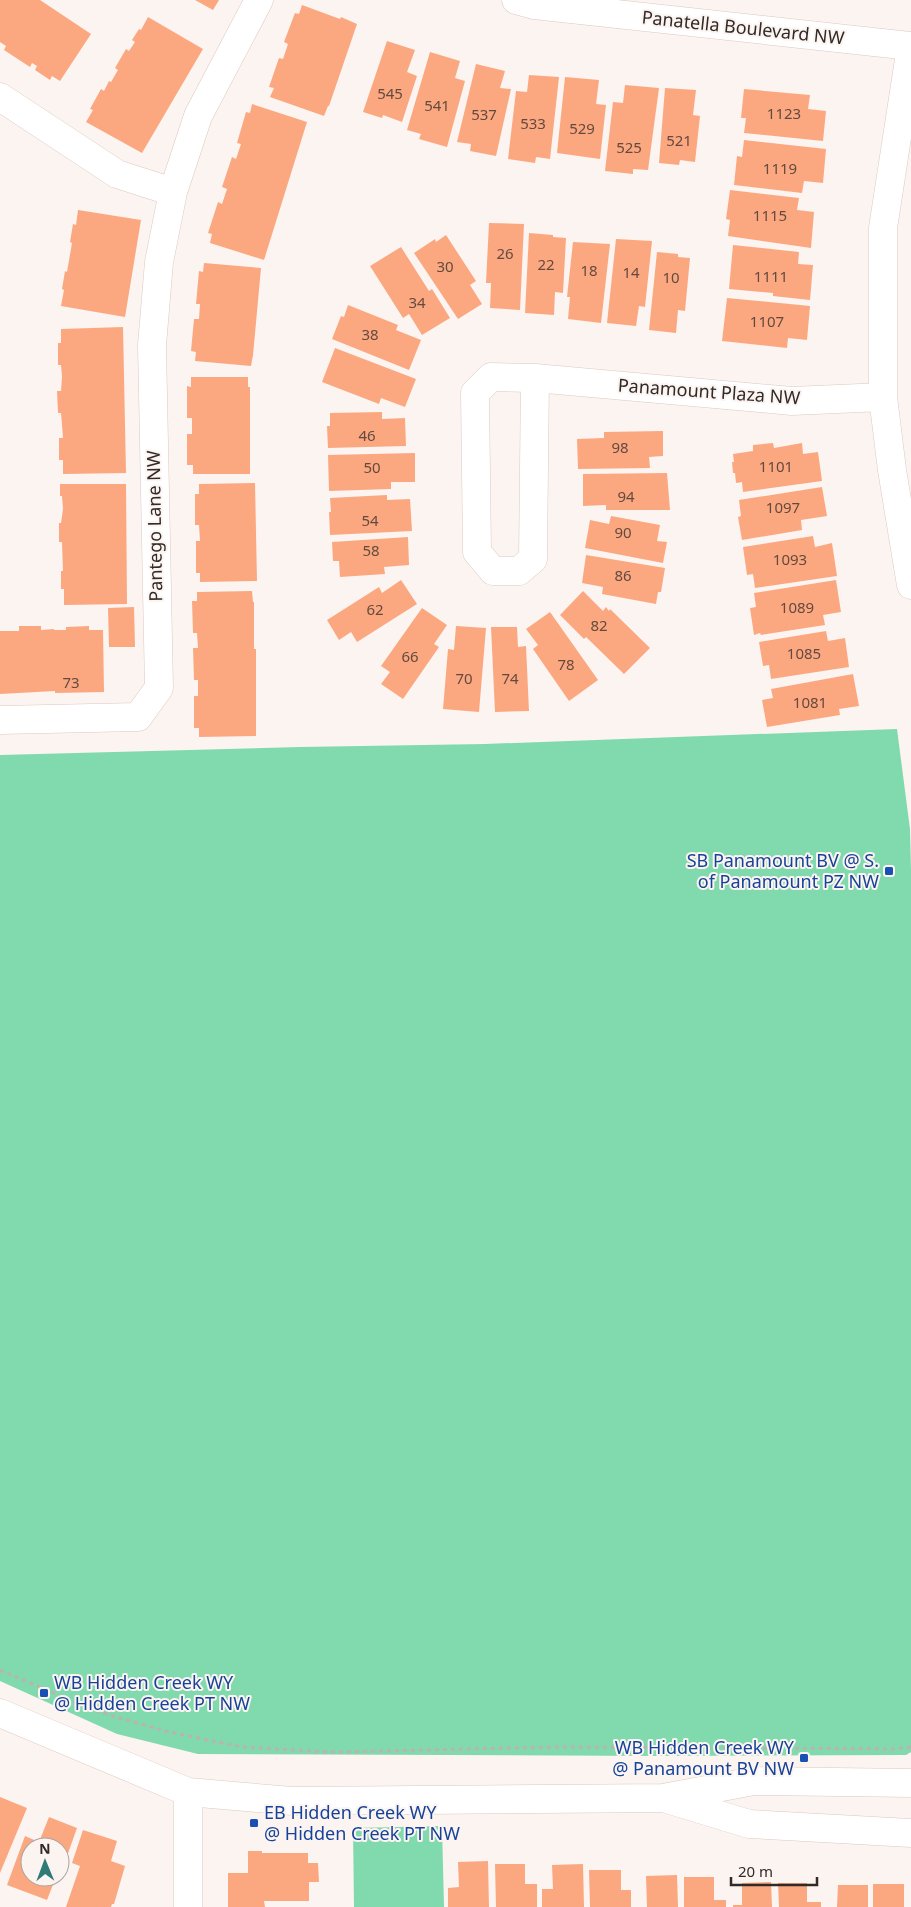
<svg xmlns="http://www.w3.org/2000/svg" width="911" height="1907" viewBox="0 0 911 1907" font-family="'Noto Sans',sans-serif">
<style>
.green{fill:#80daae}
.building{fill:#fba881}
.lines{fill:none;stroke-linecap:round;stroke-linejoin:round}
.minor-casing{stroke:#ddc8bf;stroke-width:29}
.path{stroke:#bbb3af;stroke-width:3;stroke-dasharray:4 4;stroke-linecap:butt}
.minor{stroke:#fff;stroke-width:28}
.transit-dot{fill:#1a4fb4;stroke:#fcf4f0;stroke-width:2}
.labels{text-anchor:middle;stroke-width:4;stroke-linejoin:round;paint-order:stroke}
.number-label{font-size:15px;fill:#644a3e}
.street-label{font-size:18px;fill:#322a27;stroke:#fcf4f0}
.transit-label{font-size:18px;fill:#164399;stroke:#fcf4f0;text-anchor:end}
</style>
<rect width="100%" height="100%" fill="#fcf4f0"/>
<path class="green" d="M897 729 910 829 911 871V1752L906 1755 662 1756 198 1754 117 1734 0 1681V755L300 747 485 744Z
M442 1826 444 1907H354L353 1828Z"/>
<path class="building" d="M0 0H40L91 34 60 81 52 76 50 80 35 70 37 66 32 63 30 67 4 50 6 46 0 42Z
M195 0H219L213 10Z
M302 5 340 19 341 17 357 24 329 106H328L324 116 270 97 274 88 269 87 279 58 283 59 288 44 284 42 295 13 299 14Z
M148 17 203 49 142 153 86 122 93 110 90 109 101 89 104 91 109 81 111 82 118 70 115 68 126 49 129 51 135 42 132 40 139 29 141 30Z
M387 41 415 50 407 72 417 76 402 122 383 115 382 118 363 112Z
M430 52 460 61 455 78 465 81 447 147 419 139 421 134 407 130Z
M476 64 505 71 500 88 511 89 496 156 470 151 471 144 457 142Z
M529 75 559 77 550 159 536 157 535 163 508 159 516 91 527 92Z
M565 77 599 80 596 104 606 105 600 159 557 153Z
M625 85 659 88 648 170 633 169V174L605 171 613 102 623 103Z
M665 88 696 90 693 115 700 116 695 162 680 160 679 165 659 163Z
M744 89 810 95 808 109 826 111 823 141 744 133 746 118H741Z
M252 104 307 122 264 260 210 243 212 234 208 233 218 202 222 204 227 189 222 187 232 157 236 159 241 144 237 143 246 112 250 113Z
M744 140 826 149 823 183 804 181 802 193 734 185 737 156 742 157Z
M730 190 799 198 797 210 814 212 811 248 728 236 730 220 726 219Z
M78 210 141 220 125 317 61 306 64 290 62 289 65 271 67 272 72 243 70 242 73 224 76 225Z
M489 223 524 224 520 310 490 308 491 283H486Z
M529 233 553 235V237L566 238 563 293 555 292 554 315 525 313Z
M446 235 476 281 470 285 482 304 458 319 414 253 435 239 436 242Z
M616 239 652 241 645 307 639 306 636 326 607 323Z
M573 242 610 244 601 323 568 319 570 297H567Z
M733 245 799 252 798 264 813 265 810 300 773 296V293L729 289Z
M401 247 429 291 432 289 450 318 422 335 409 314 403 318 370 266Z
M657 252 678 254V257L690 258 685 311 678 310 676 333 649 330Z
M204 263 261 268 253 355 251 366 195 361 196 352 191 351 194 319H199L200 304H196L199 271 203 272Z
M727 298 810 306 807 340 788 338 787 348 722 341Z
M348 305 398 325 396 330 421 340 409 370 332 339 341 316 344 317Z
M123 327 126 473 63 474V460H59V438H63L62 425 61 413H58L57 391H61L62 377 61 365H58V343H61V329Z
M335 348 416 379 405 407 381 398 379 404 322 382Z
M191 377H248V387H250V474H193V465H187V434H192V418H187V386L191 387Z
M382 412V419L405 418 406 446 328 448 327 426H330V413Z
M663 431V456L649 457 650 468 578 469 577 439 604 438V432Z
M773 443 774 448 802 443 803 454 818 452 822 481 743 492 742 482 736 483 735 473H733L732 462H734L733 454 753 451V445Z
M415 453V482H391V489L329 491 328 455Z
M667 473 670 510H606V505L583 506V474Z
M255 483 257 581 200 582V573H196V541H200L199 525H195V494H199V484Z
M60 484H126L127 604 64 605V589H61V571H63L62 542H59V523H61L63 509 62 496H60Z
M822 487 827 516 801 520 802 530 742 540 738 517 741 516 739 500Z
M387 495V500L410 499 412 531 330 535 329 512H331L330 498Z
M611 516 660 525 657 541 667 542 663 563 585 548 590 520 609 524Z
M813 536 815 547 832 543 837 576 755 588 753 574 747 575 743 547Z
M408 537 409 565 384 567 385 574 340 577 339 561H333L332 542Z
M586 555 665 568 661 592H658L656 604 602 594 603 587 582 583Z
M401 580 417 604 357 642 351 632 339 640 327 620 379 587 382 593Z
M836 580 841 612 823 615 825 625 761 635 760 633 754 635 750 608 756 607 754 593Z
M252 591 253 602H254V649H256V736L199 737V728H194V696H198V680H194L193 648H198L197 633H193L192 601H197V592Z
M583 591 603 611 606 607 609 611 610 609 650 648 624 674 586 637 584 639 560 615Z
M134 607 135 647H109L108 608Z
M422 608 447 625 434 644 439 647 403 699 381 684 390 672 381 666Z
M550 612 598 680 569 701 533 649 538 645 526 629Z
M19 626H41V630L54 629V630H66V627L89 626V630H103L104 692 55 693V691L0 694V631H19Z
M456 626 486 628 479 712 443 709 448 649 454 650Z
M491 627H517L518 647 526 646 529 711 495 712Z
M826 631 828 641 845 638 849 667 771 679 769 665 763 666 759 642Z
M853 674 859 706 839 709 840 715 767 727 762 700 773 698 771 689Z
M0 1797 27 1808 0 1873Z
M49 1817 77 1828 66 1859 63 1858 60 1866V1847H30V1877H56L47 1900 7 1885 25 1836 39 1842Z
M83 1830 117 1841 111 1861 125 1866 114 1904H112L111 1907H66L80 1866 72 1863Z
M248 1851H262V1853H308V1863H318L319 1882H309V1901H264L265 1907H228V1873H248Z
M488 1861 489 1907H448V1888L459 1887 458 1862Z
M495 1864H525V1884H537V1907H496Z
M583 1864 584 1907H542V1889H553L552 1865Z
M589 1870H621V1890H631V1907H590Z
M677 1875 678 1907H647L646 1876Z
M684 1877H714V1900H726V1907H684Z
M771 1882 772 1907H733V1905H742V1883Z
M778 1883H807V1902H821V1907H779Z
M873 1884H904V1907H873Z
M838 1885H868V1907H837Z"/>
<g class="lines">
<g class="minor-casing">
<path id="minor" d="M516 0 534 5 911 46
M911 47 883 228V397L892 470 911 585
M0 97 117 174 173 192
M535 378 533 559 519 571H493L477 552 475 393 491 377 535 378 792 401 883 397
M0 720 138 717 159 688 152 345 159 262 173 192 198 116 259 0
M0 1713 188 1792 292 1801 663 1798 754 1781 911 1783
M188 1792V1907
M667 1799 749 1824 911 1833"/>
</g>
<path class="path" d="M0 1670 96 1711 165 1731 241 1747 330 1752 560 1747 896 1749 911 1747"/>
<use href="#minor" class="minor"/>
</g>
<g class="transit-dot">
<rect x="884" y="866" width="10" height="10" rx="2.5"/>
<rect x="39" y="1688" width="10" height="10" rx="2.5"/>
<rect x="799" y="1753" width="10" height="10" rx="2.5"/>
<rect x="249" y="1818" width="10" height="10" rx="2.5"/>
</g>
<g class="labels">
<g class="number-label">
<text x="390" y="99">545</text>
<text x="437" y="111">541</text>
<text x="784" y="119">1123</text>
<text x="484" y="120">537</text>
<text x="533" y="129">533</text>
<text x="582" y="134">529</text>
<text x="679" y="146">521</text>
<text x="629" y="153">525</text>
<text x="780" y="174">1119</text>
<text x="770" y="221">1115</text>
<text x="505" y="259">26</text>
<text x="546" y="270">22</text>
<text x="445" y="272">30</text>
<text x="589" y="276">18</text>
<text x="631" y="278">14</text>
<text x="771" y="282">1111</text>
<text x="671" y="283">10</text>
<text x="417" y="308">34</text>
<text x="767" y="327">1107</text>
<text x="370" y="340">38</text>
<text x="367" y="441">46</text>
<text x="620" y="453">98</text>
<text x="776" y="472">1101</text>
<text x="372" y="473">50</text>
<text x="626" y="502">94</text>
<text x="783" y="513">1097</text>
<text x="370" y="526">54</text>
<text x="623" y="538">90</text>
<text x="371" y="556">58</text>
<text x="790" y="565">1093</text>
<text x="623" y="581">86</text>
<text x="797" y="613">1089</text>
<text x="375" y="615">62</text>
<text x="599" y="631">82</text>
<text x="804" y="659">1085</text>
<text x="410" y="662">66</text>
<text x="566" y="670">78</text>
<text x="464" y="684">70</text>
<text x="510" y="684">74</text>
<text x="71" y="688">73</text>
<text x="810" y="708">1081</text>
</g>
<g class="street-label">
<text transform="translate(743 28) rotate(6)" y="6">Panatella Boulevard NW</text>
<text transform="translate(709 392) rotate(4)" y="6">Panamount Plaza NW</text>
<text transform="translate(155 526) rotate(-91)" y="6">Pantego Lane NW</text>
</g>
<g class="transit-label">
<text x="879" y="867">SB Panamount BV @ S.<tspan x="879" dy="21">of Panamount PZ NW</tspan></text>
<text x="54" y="1689" text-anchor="start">WB Hidden Creek WY<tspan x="54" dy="21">@ Hidden Creek PT NW</tspan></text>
<text x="794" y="1754">WB Hidden Creek WY<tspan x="794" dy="21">@ Panamount BV NW</tspan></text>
<text x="264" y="1819" text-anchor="start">EB Hidden Creek WY<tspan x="264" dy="21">@ Hidden Creek PT NW</tspan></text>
</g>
</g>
<g transform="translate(45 1862) rotate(359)"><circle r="24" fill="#fcf4f0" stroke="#aba3a0"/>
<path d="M0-4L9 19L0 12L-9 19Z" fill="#317a77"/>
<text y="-8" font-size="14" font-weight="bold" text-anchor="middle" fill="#322a27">N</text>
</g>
<path d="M731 1877v8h86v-8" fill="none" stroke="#322a27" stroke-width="2.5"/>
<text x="738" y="1877" font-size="15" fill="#322a27" stroke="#fcf4f0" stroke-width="4" paint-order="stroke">20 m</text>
</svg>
